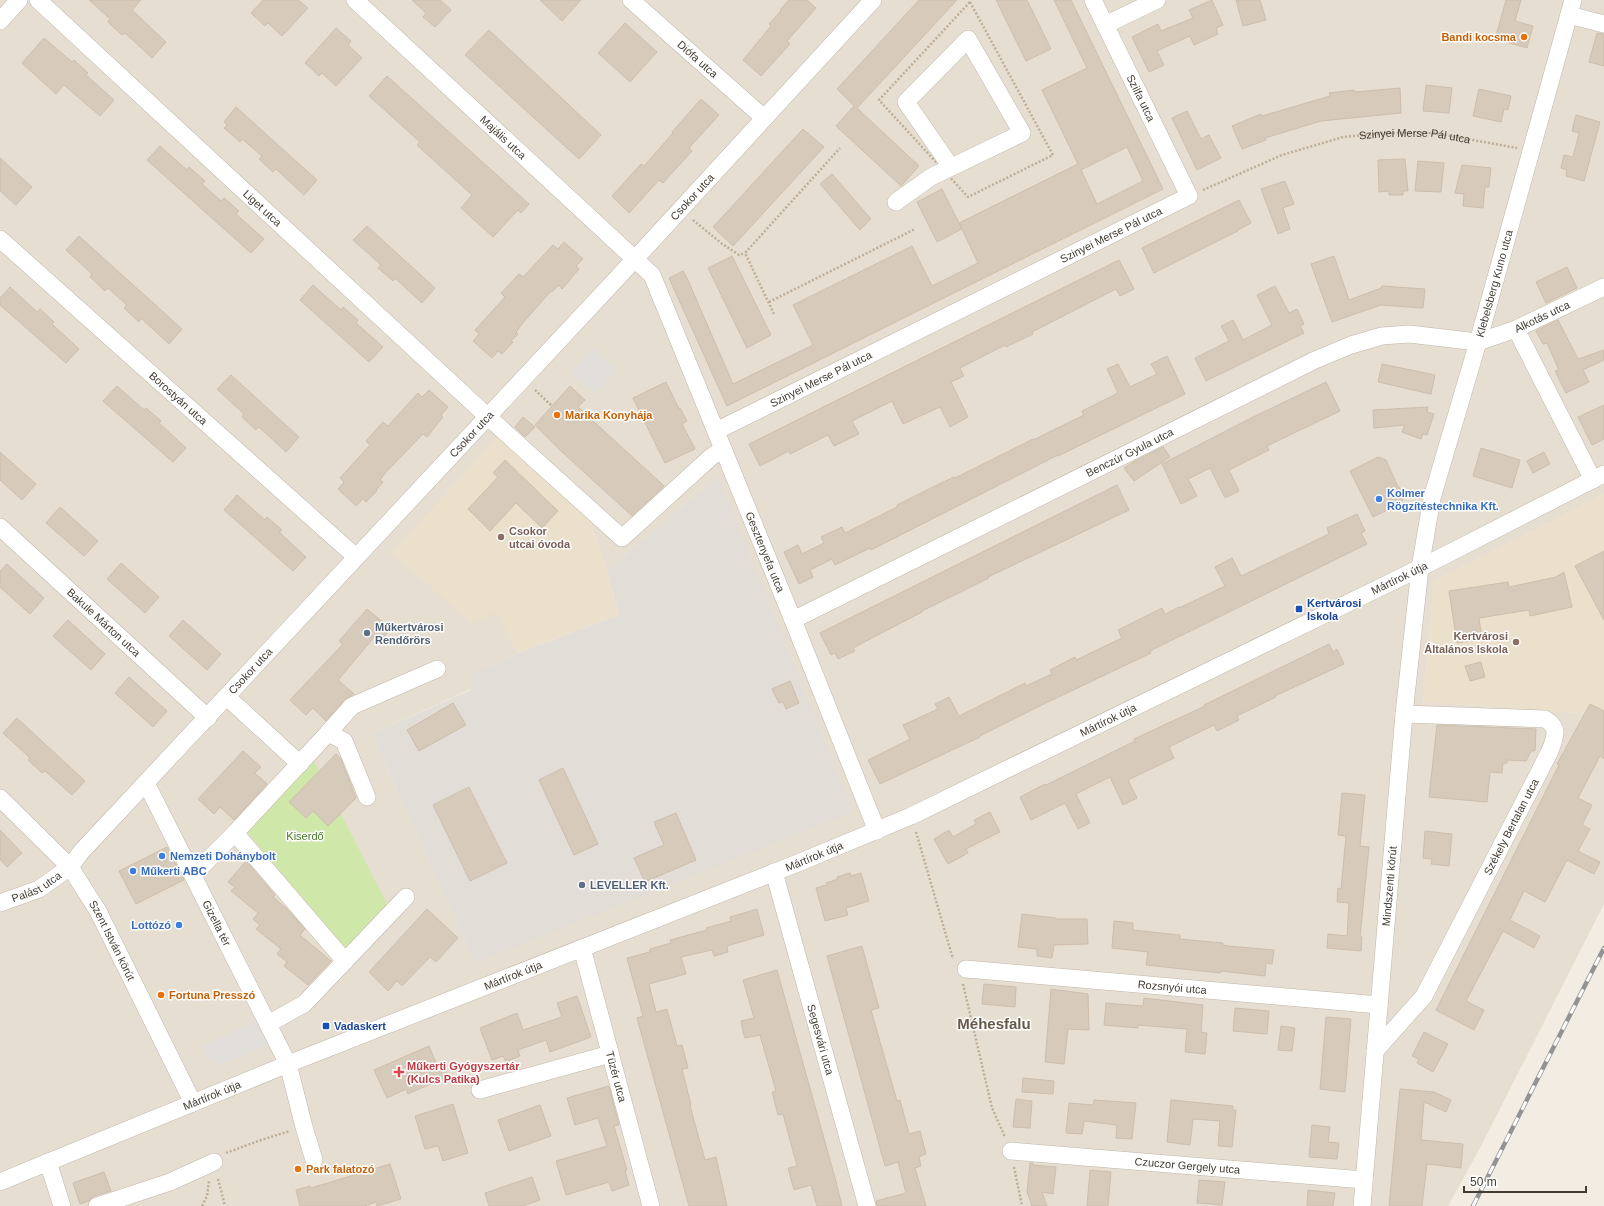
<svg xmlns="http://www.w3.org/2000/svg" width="1604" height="1206" viewBox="0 0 1604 1206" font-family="Arial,sans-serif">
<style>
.residential{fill:#e6ded1;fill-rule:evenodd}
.industrial{fill:#e3ddd8}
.education{fill:#ebe0cc}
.green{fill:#d0e7aa}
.parking{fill:#e2dfdb}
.building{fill:#d6cabb;stroke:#cebeab;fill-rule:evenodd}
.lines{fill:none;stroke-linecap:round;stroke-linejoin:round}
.minor-casing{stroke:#c0b6a8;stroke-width:18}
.path{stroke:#bfae96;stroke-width:2.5;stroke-dasharray:2 2;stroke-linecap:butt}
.minor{stroke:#fff;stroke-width:17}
.rail-casing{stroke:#939393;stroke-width:4.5}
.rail{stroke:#fff;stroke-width:3;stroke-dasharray:9;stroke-linecap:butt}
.food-dot{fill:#e8710a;stroke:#fff;stroke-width:1.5}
.shop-dot{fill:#3f7fe0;stroke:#fff;stroke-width:1.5}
.education-dot{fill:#8d6e63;stroke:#fff;stroke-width:1.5}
.transit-dot{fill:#1a4fb4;stroke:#fff;stroke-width:1.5}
.service-dot{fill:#5c6f8a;stroke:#fff;stroke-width:1.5}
.health-dot{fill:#e0444e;stroke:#fff;stroke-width:1.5}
.labels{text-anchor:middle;stroke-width:3;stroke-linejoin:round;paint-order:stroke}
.food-label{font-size:11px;font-weight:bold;fill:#c56008;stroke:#fff;text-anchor:start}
.street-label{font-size:11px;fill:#433c33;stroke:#fff}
.shop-label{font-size:11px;font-weight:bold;fill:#366cbe;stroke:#fff;text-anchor:start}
.education-label{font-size:11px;font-weight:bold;fill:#785e54;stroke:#fff;text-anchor:start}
.transit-label{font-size:11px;font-weight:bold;fill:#164399;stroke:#fff;text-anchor:start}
.service-label{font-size:11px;font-weight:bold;fill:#4e5e75;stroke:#fff;text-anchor:start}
.park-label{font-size:11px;fill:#497526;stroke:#fff}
.health-label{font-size:11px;font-weight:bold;fill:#be3a42;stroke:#fff;text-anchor:start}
.district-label{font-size:15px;font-weight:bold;fill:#66594a;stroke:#fff}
</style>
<rect width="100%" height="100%" fill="#f2ece3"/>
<path class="residential" d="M0 0H1604V494L1434 581 1423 702 1604 715V904L1480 1148 1448 1206H0ZM718 477 475 963 372 734 471 689V674L518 653 497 611 590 521 607 570Z"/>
<path class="industrial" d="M718 477 853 812 475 963 372 734 471 690V674L518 653 619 615 607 570Z"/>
<path class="education" d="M497 437 590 521 607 570 619 615 518 653 497 612 473 624 392 553Z
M1604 494V715L1423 702 1434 581Z"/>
<path class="green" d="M314 761 387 904 345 949 247 832Z"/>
<path class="parking" d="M594 348 616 370 594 394 571 372Z
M257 1020 269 1044 222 1064 210 1060 202 1046Z"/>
<path class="building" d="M89 0H141L132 10 166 42 152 58 125 33 122 35 108 22 110 19Z
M263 0H298L308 8 282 36 268 23 265 26 251 13Z
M412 0H440L451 10 435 27 423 17 426 13Z
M540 0H581L562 21Z
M789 0H807L816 8 787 41 790 44 761 76 743 60 771 26 769 24 781 11 780 10Z
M919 0H957L857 108 919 166 901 186 836 126 854 106 837 89Z
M996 0H1027L1051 49 1026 61Z
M1054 0H1071L1163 189 727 406 669 278 683 271 687 278 733 384 813 345 793 305 912 246 932 286 978 263 959 223 1078 164 1042 90 1087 68ZM1127 147 1143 181 1097 204 1081 170Z
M1212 0 1223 25 1216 28 1218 34 1194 45 1190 36 1157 51 1164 65 1149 72 1132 37 1158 24 1161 31 1193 18 1189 10Z
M1236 0H1260L1266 20 1243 26Z
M1506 0H1521L1515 21 1533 26 1527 48 1495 39Z
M625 23 657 52 630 82 598 53Z
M336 28 351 41 348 45 362 58 336 86 322 73 319 76 305 63Z
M489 30 601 135 579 159 465 55Z
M1597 33 1604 34V66L1589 62Z
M44 38 72 62 74 60 88 73 86 75 114 100 100 116 64 85 56 94 22 63Z
M387 76 529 204 521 213 518 210 493 237 461 208 472 195 417 145 420 142 369 96Z
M1426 85 1452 88 1449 113 1423 111Z
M1400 88 1401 113 1321 121 1265 138 1266 140 1242 149 1232 126 1261 114 1262 116 1330 96 1329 93 1354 90 1355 92Z
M1479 89 1511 96 1508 110 1504 109 1501 122 1473 116Z
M701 99 719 115 689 148 692 151 663 183 659 180 629 213 612 196 641 164 644 166 673 133 672 132Z
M236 107 317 180 304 195 276 169 273 172 259 159 262 156 242 139 240 142 224 128 227 125 224 122Z
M1187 111 1201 139 1209 135 1221 158 1197 170 1172 118Z
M1576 115 1600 122 1584 181 1566 176 1567 170 1561 168 1564 155 1573 157 1579 133 1572 131Z
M803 129 824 147 733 246 713 227Z
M160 146 187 170 189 167 205 181 202 184 221 201 224 198 239 211 236 214 264 239 251 253 147 160Z
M0 158 32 187 16 205 0 191Z
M1405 159 1408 191H1403V195H1389V191L1379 192 1378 160Z
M1418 161 1444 163 1441 192 1415 191Z
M1462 165 1491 168 1489 187H1485L1483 208 1463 206 1464 194 1455 193Z
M832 174 871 219 860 230 820 184Z
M1285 181 1294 204 1283 208 1290 229 1278 234 1261 189Z
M942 189 962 229 937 242 917 202Z
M1239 200 1251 223 1238 230V231L1154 273 1142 248Z
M367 226 435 288 422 303 395 278 393 281 378 268 381 265 353 240Z
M79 236 182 329 169 344 141 318 139 322 124 308 127 305 108 288 105 291 90 277 92 274 66 250Z
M564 242 583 259 576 266 579 269 562 289 559 285 552 292 551 291 522 324 516 332 518 334 511 341 513 342 502 354 498 351 492 358 473 341 479 334 475 330 505 297 501 293 519 274 523 277 553 245 558 249Z
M732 256 771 335 747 348 708 268Z
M1334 256 1349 300 1381 288 1382 286 1425 289 1423 308 1381 305 1332 322 1311 264Z
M1119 260 1134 289 1120 296 1116 289 1032 332 1033 334 1006 347 1005 345 960 368 964 376 951 382 968 417 950 427 940 407 903 424 892 401 852 421 859 434 834 446 828 435 790 454 789 451 760 466 749 444Z
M1567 267 1577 288 1546 303 1536 282Z
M313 285 341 310 343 307 358 320 356 323 383 347 369 362 300 300Z
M1275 286 1289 313 1297 309 1304 324 1300 326 1304 333 1206 381 1195 358 1229 341 1221 326 1233 320 1243 340 1272 325 1257 295Z
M10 287 37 312 40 309 54 322 52 324 79 349 66 363 0 305V298Z
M1558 320 1578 359 1604 350V360L1583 370 1589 382 1566 393 1555 371 1559 370 1547 343 1543 344 1536 331Z
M1167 356 1185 394 1058 456V455L871 550 870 548 835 565 832 559 810 570 813 577 799 584 784 552 798 545 802 554 824 543 821 537 842 527 845 533 897 507V505L937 485 954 477 955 478 1033 439V440L1084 415 1082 411 1118 393 1107 369 1118 364 1130 387 1157 374 1151 364Z
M1382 364 1435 375 1431 394 1378 382Z
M231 375 299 437 286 452 259 427 256 430 242 417 244 414 217 389Z
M666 382 679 409 680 408 687 421 682 424 695 449 665 463 633 398Z
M1326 382 1340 411 1267 446 1269 450 1229 470 1239 491 1225 498 1210 468 1188 479 1197 496 1181 504 1162 464 1253 417Z
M117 386 144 410 146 408 161 421 159 423 186 448 173 462 103 401Z
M570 386 585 400 578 407 664 486 632 516 560 450 535 425Z
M429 390 448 407 441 415 443 417 427 437 423 434 386 472 380 480 383 482 376 490 377 491 366 502 363 499 356 506 338 489 344 482 340 478 370 445 366 441 383 422 388 426 418 393 422 397Z
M1604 405V439L1592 445 1578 417Z
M1428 407 1427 412 1434 414 1427 435 1423 434 1421 439 1402 432 1405 425 1374 428 1373 410Z
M523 417 535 427 525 437 515 427Z
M1163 447 1170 457 1134 481 1124 468 1135 461Z
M1481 448 1520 460 1512 488 1473 476Z
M0 452 36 484 22 500 0 480Z
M1544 452 1550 464 1533 473 1527 461Z
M1378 457 1386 460 1398 487H1399L1404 497 1400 504 1373 517 1350 471Z
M505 460 558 511 542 528 516 503 490 531 468 509 498 477 493 473Z
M1117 485 1129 510 988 577 989 578 922 611V612L853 648 855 651 838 659 835 653 831 655 820 633Z
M237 495 265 520 267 517 282 530 279 532 306 557 293 571 224 510Z
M60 507 98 541 84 556 46 523Z
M1357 514 1365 531 1361 533 1367 544 1150 651 1151 653 1048 702 980 736V737L880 784 868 760 910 739 903 725 938 709 935 704 949 697 959 716 1025 683 1026 686 1052 674 1050 670 1075 657 1076 660 1122 638 1118 630 1162 608 1165 614 1179 607V608L1225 586 1215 567 1232 558 1241 576 1329 534 1327 528Z
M1604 551V620L1575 566Z
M121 563 159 597 145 613 107 579Z
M7 564 44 598 30 614 0 587V571Z
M1564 572 1572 607 1530 616 1529 610 1479 618 1482 639 1457 643 1449 591 1508 582 1509 587 1556 577Z
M367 609 391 629 380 641 375 636 338 680 354 694 345 699 326 721 313 708 306 715 290 700 343 644 339 641Z
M68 620 105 654 91 670 53 636Z
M183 620 221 654 207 670 169 636Z
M1329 644 1333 652 1337 649 1344 664 1275 696 1276 697 1237 716 1239 720 1217 731 1214 725 1169 747 1174 758 1128 780 1137 798 1123 805 1110 777 1076 794 1090 823 1078 829 1065 803 1031 820 1020 797 1045 784 1046 785 1135 741 1134 739 1205 706 1204 705Z
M1481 662 1485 677 1470 681 1465 666Z
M129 677 167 711 153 727 115 693Z
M790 681 799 703 786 709 783 702 779 703 772 689Z
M453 703 466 725 419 751 407 730Z
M1590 704 1604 711V759L1600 756 1578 798 1592 805 1582 825 1590 829 1578 851 1600 862 1594 874 1567 860 1545 902 1524 891 1510 920 1540 936 1534 948 1503 931 1466 1001 1484 1010 1474 1030 1436 1010 1559 765 1557 764Z
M17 718 85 781 72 795 45 771 42 773 28 760 30 758 3 733Z
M1437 725 1536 729 1535 751H1531L1526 761 1507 760V763H1503L1502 773 1490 772 1487 802 1429 797Z
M243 751 261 767 255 773 267 784 234 820 220 807 214 814 198 799Z
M336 754 341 759 356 798 328 826 313 811 306 818 289 802Z
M563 768 598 844 574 855 539 780Z
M469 787 507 863 470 881 433 805Z
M1342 793 1365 795 1360 846 1369 847 1360 937H1362L1361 951 1327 948 1328 934 1347 936 1349 903 1337 902 1338 888 1341 889 1346 836 1338 835Z
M990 812 1000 832 966 849 968 853 948 864 934 839 949 830 953 837 976 824 974 820Z
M676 813 696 860 645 882 634 858 664 845 654 822Z
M0 830 22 853 7 867 0 859Z
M1425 831 1452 834 1449 866 1431 864 1432 859 1423 858Z
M167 847 184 880 136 904 119 871Z
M246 861 275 895 273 897 288 910 305 929 300 935 331 961 308 985 284 966 287 962 277 954 281 949 256 929 260 925 253 919 258 913 231 891 235 887 228 882Z
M850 873 851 876 861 873 869 901 846 908 848 915 825 921 816 888 827 885 826 883 838 879 837 877Z
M427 909 458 938 436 962 430 957 402 986 397 981 388 991 369 972Z
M757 909 764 935 727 946 728 952 714 956 712 950 681 957 686 974 649 984 656 1012 667 1009 677 1046 682 1045 688 1068 682 1069 691 1105 690 1106 705 1160 716 1157 727 1206H689L637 1018 643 1016 627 958 650 952V949L671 943 670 940 707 930 706 928 731 921 730 917Z
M1022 914 1056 918V919H1087L1088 944 1054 945 1052 958 1037 956V949L1018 947Z
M1114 921 1133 923V930L1180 935V939L1223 943V945L1228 946 1274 950 1272 964 1266 963 1265 976 1221 971 1220 973 1146 965 1148 952 1112 948Z
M862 946 879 1008 871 1010 897 1101 900 1100 909 1134 920 1131 926 1154 919 1157 921 1166 915 1168 926 1206H877L876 1201 906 1193 898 1162 885 1166 827 956Z
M777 970 835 1178 842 1206H817L811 1185 794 1190 788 1168 797 1166 783 1114 778 1115 772 1092 776 1091 760 1035 745 1038 743 1031 741 1021 754 1018 743 980Z
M984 984 1016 987 1015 1007 982 1004Z
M1051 989 1088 994 1089 1030 1068 1029 1064 1064 1045 1062Z
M577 996 591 1037 550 1052 546 1040 518 1050 520 1056 506 1062 503 1056 492 1060 480 1028 517 1013 523 1030 562 1017 557 1003Z
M1144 998 1203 1005 1201 1032 1207 1033 1205 1054 1185 1052 1187 1029 1138 1025V1028L1104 1025 1106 1003 1143 1006Z
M1235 1008 1269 1011 1267 1034 1233 1031Z
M1326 1017 1351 1019 1345 1092 1320 1089Z
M1281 1026 1295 1028 1292 1051 1278 1050Z
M1424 1032 1448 1044 1433 1072 1417 1063 1419 1059 1412 1056Z
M429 1046 437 1065 442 1063 448 1076 408 1094 406 1089 387 1098 374 1070Z
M1023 1078 1054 1081 1053 1094 1022 1092Z
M609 1086 619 1125 614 1126 627 1170 625 1171 629 1185 612 1191 609 1182 566 1195 556 1161 607 1146 598 1118 575 1125 567 1098Z
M1400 1089 1434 1092 1451 1100 1446 1112 1424 1102 1421 1140 1463 1144 1461 1168 1427 1164 1422 1206H1389Z
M1016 1099 1032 1101 1030 1128 1013 1127Z
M1094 1100 1136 1103 1132 1139 1116 1138 1117 1125 1084 1121 1082 1134 1066 1133 1069 1103 1093 1105Z
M1171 1100 1233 1106V1110H1236L1232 1147 1218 1146 1220 1121 1193 1119 1190 1145 1167 1142Z
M453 1104 468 1153 443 1161 438 1146 425 1149 415 1116Z
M540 1105 551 1136 509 1151 498 1120Z
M1312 1125 1330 1127 1328 1142 1339 1143 1337 1159 1309 1157Z
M1030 1163H1033V1165L1056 1167 1053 1194 1042 1192 1047 1206H1032L1027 1192Z
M390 1164 401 1199 377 1206 376 1202 364 1206H300L296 1190 310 1186 311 1188Z
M1090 1170 1111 1172 1108 1206H1087Z
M104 1172 111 1191 94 1196 89 1201 80 1204 73 1183Z
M532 1177 540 1200 523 1206H489L485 1193Z
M1199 1180 1225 1182 1222 1205 1197 1203Z
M1308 1190 1335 1193 1333 1206H1307Z"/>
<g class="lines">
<g class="minor-casing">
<g id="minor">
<path id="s2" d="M38 0 487 416 622 538 711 457 723 449"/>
<path id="s3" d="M355 0 652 275 793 620 877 831"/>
<path id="s4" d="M631 0 764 118"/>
<path d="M1569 15 1604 24"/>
<path d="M0 21 19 0"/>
<path d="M1105 25 1157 0"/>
<path d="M896 202 931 177 1022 133 968 39 906 102 951 167"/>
<path id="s5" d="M0 239 356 557"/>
<path d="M1516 329 1593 480"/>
<path id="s6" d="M716 431 1189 196 1093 0"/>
<path id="s7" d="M0 527 208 718"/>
<path id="s8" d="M793 620 1315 360 1351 345 1382 336 1409 334 1478 342 1516 329 1604 287"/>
<path d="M227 697 300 764"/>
<path d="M328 733 344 741 367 797"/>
<path id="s9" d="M146 783 288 1064 304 1127 314 1160"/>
<path id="s10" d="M0 798 70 867 98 911 193 1103"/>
<path d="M235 833 345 961"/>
<path id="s11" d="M774 872 867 1206"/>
<path d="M193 875 235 833 328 733 352 706 437 669"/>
<path id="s12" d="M0 903 39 889 70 867 81 852 635 259 873 0"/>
<path id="s13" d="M582 948 651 1206"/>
<path id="s14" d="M966 969 1379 1005"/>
<path d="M268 1024 304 1004 406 897"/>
<path id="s15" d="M1375 1051 1424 996 1550 751C1555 737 1560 728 1545 719L1404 714"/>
<path d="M480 1090 610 1054"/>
<path id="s16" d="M1011 1151 1364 1180"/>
<path d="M48 1162 62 1206"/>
<path id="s17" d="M0 1182 288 1064 798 863 911 816 1420 568 1604 474"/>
<path d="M97 1206 170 1182 214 1162"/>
<path id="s18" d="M1362 1206 1404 714 1420 568 1432 498 1478 342 1573 0"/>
</g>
</g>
<g class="path">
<path d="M970 2 1053 155 968 197 879 100Z"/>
<path id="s1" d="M1203 190 1282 155 1343 137 1386 133H1434L1517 148"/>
<path d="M693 220 721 243 739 255 745 253"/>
<path d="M769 302 915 229"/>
<path d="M774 314 745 253 840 148"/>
<path d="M535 390 552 406"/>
<path d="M916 832 953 959"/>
<path d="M963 984 992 1108 1005 1137"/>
<path d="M226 1153 261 1140 290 1131"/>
<path d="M1014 1167 1022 1206"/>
<path d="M218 1179 225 1206"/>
<path d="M202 1206 207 1196 209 1181"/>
</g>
<use href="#minor" class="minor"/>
<g class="rail-casing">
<path id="rail" d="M1473 1206 1604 948"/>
</g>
<use href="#rail" class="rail"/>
</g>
<g class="food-dot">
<circle cx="1524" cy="37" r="4"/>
<circle cx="557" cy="415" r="4"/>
<circle cx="161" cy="995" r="4"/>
<circle cx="298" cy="1169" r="4"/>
</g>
<g class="shop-dot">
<circle cx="1379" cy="499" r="4"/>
<circle cx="162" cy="856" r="4"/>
<circle cx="133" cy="871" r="4"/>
<circle cx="179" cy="925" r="4"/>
</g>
<g class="education-dot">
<circle cx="501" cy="537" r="4"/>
<circle cx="1516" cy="642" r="4"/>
</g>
<g class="transit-dot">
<rect x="1295" y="605" width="8" height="8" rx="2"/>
<rect x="322" y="1022" width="8" height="8" rx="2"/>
</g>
<g class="service-dot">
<circle cx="367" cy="633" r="4"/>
<circle cx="582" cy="885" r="4"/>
</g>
<path class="health-dot" d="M397 1066h4v4h4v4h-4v4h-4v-4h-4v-4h4z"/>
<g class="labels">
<g class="food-label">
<text x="1516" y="41" text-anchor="end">Bandi kocsma</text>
<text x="565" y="419">Marika Konyhája</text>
<text x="169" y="999">Fortuna Presszó</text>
<text x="306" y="1173">Park falatozó</text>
</g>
<g class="street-label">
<text dy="4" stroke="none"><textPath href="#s4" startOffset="89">Diófa utca</textPath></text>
<text transform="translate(1141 98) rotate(64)" y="4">Szilfa utca</text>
<text dy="4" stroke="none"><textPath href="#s3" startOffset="202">Majális utca</textPath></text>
<text dy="4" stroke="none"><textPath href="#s1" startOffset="222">Szinyei Merse Pál utca</textPath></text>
<text dy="4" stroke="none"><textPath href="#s12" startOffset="994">Csokor utca</textPath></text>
<text dy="4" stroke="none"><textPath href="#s2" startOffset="306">Liget utca</textPath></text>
<text dy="4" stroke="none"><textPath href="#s6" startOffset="441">Szinyei Merse Pál utca</textPath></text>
<text dy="4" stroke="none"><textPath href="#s18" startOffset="935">Klebelsberg Kuno utca</textPath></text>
<text dy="4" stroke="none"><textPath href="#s8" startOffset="820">Alkotás utca</textPath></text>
<text dy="4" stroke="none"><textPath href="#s6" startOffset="117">Szinyei Merse Pál utca</textPath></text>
<text dy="4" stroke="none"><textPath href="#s5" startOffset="239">Borostyán utca</textPath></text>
<text dy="4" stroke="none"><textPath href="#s12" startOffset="670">Csokor utca</textPath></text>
<text dy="4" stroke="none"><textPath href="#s8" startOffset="376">Benczúr Gyula utca</textPath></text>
<text dy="4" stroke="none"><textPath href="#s3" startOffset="704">Gesztenyefa utca</textPath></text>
<text dy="4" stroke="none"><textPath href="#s17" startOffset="1525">Mártírok útja</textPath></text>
<text dy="4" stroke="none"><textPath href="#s7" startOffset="141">Bakule Márton utca</textPath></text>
<text dy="4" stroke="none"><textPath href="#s12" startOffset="346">Csokor utca</textPath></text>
<text dy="4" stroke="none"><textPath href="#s17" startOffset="1201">Mártírok útja</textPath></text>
<text dy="4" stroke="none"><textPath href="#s15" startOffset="264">Székely Bertalan utca</textPath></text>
<text dy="4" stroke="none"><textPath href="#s17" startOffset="877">Mártírok útja</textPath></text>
<text dy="4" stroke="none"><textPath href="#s12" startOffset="40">Palást utca</textPath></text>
<text dy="4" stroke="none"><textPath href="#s18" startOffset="321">Mindszenti körút</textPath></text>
<text dy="4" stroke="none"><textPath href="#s9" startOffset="157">Gizella tér</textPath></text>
<text dy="4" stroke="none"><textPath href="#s10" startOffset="183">Szent István körút</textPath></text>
<text dy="4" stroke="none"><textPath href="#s17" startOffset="553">Mártírok útja</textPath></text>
<text dy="4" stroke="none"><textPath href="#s14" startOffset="207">Rozsnyói utca</textPath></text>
<text dy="4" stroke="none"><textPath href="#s11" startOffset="174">Segesvári utca</textPath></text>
<text dy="4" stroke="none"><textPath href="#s13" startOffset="133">Tüzér utca</textPath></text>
<text dy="4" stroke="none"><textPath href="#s17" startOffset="229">Mártírok útja</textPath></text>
<text dy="4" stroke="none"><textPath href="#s16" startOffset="177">Czuczor Gergely utca</textPath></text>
</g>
<g class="shop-label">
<text x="1387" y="497">Kolmer<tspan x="1387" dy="13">Rögzítéstechnika Kft.</tspan></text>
<text x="170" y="860">Nemzeti Dohánybolt</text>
<text x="141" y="875">Műkerti ABC</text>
<text x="171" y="929" text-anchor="end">Lottózó</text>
</g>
<g class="education-label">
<text x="509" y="535">Csokor<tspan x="509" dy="13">utcai óvoda</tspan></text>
<text x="1508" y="640" text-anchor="end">Kertvárosi<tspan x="1508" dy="13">Általános Iskola</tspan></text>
</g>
<g class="transit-label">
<text x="1307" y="607">Kertvárosi<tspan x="1307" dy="13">Iskola</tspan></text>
<text x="334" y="1030">Vadaskert</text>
</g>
<g class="service-label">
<text x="375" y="631">Műkertvárosi<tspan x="375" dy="13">Rendőrörs</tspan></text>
<text x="590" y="889">LEVELLER Kft.</text>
</g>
<g class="park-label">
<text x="305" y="840">Kiserdő</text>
</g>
<g class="health-label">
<text x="407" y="1070">Műkerti Gyógyszertár<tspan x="407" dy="13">(Kulcs Patika)</tspan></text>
</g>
<g class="district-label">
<text x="994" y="1029">Méhesfalu</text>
</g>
</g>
<path d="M1464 1186v6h122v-6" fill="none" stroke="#433c33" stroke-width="2"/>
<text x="1470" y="1186" font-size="12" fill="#433c33" stroke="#ffffff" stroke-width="3" paint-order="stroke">50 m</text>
</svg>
